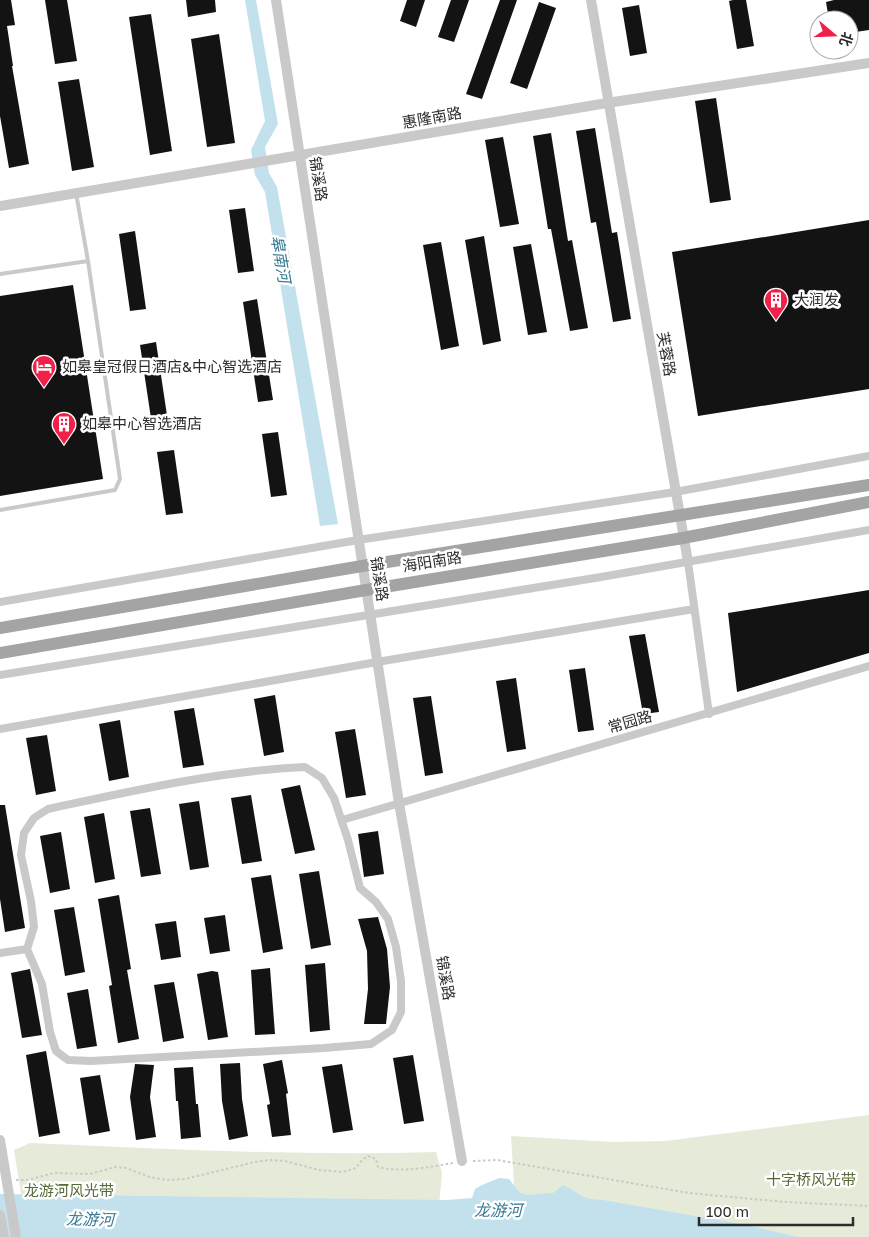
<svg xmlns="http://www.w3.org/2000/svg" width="869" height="1237" viewBox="0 0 869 1237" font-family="'Golos Text','Noto Sans SC',sans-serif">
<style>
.green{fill:#e5ebd8}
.water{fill:#c2e1ed}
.building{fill:#131313}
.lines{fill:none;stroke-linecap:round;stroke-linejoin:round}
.path{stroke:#c9c9c9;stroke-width:2;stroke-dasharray:2.5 2.5;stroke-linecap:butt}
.service{stroke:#c9c9c9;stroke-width:4}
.minor{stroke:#c9c9c9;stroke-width:8}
.tertiary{stroke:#c9c9c9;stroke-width:10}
.primary{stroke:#a4a4a4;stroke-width:12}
.labels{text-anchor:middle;stroke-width:5;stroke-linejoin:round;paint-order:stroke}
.street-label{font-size:15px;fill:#2c2c2c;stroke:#fff}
.poi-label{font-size:15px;fill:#2c2c2c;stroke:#fff;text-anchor:start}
.park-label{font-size:15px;fill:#556a37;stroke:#fff}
.water-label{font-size:16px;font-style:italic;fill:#357a93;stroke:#fff}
</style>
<rect width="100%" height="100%" fill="#fff"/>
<path class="green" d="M869 1115V1237H507L514 1185 511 1136 613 1142 665 1141Z
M30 1143C165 1149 301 1156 436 1152L442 1173 436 1237H28L14 1150Z"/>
<path class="water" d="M245 0H256L278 124 265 147 269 173 277 187 338 524 320 526 265 192 255 175 251 150 265 121Z
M499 1178 509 1179 520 1193 528 1195 553 1193 563 1185C582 1194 579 1199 603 1200L741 1224 798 1237H0V1194L447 1200 472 1198 475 1189 482 1185Z"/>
<path class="building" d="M0 0H11L15 25 7 26 13 66H12L29 164 9 168 0 116Z
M45 0H67L77 61 55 64Z
M186 0H215L216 12 188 17Z
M407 0H425L416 27 400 21Z
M451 0H469L454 42 438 37Z
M500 0H517L482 99 466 94Z
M733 0H746L754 46 737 49 729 1Z
M834 0H869V30L849 33V20H829L826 2Z
M539 2 556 8 527 89 510 83Z
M639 5 647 53 630 56 622 8Z
M151 14 172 151 150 155 129 17Z
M219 34 235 143 207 147 191 39Z
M79 79 94 167 72 171 58 82Z
M716 98 731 200 710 203 695 101Z
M595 128 612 233 617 232 631 319 613 322 596 222 591 223 576 131Z
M551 133 568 241 572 240 588 328 570 331 551 229H548L533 136Z
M503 137 519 224 500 227 485 140Z
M245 208 254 271 238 273 229 210Z
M869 220V389L698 416 672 252Z
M135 231 146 309 130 311 119 234Z
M484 236 501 341 483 345 465 240Z
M441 242 459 346 441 350 423 245Z
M531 244 547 332 528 335 513 247Z
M73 285 103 479 0 496V296Z
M257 299 273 400 258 402 243 302Z
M156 342 168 422 152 425 140 345Z
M278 432 287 495 271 497 262 434Z
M174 450 183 513 166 515 157 452Z
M869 590V653L737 692 728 613Z
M645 634 659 712 643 714 629 636Z
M585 668 594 730 578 732 569 670Z
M516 678 526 749 507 752 496 681Z
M275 695 284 752 264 756 254 699Z
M431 696 443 773 425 776 413 698Z
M194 708 204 765 183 768 174 711Z
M120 720 129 777 109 781 99 724Z
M355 729 366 795 346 798 335 732Z
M47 735 56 791 36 795 26 738Z
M300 785 315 850 295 854 281 789Z
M251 795 262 861 242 864 231 798Z
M199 801 209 867 190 870 179 804Z
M0 805H5L25 928 5 932 0 899Z
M150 808 161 874 141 877 130 811Z
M104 813 115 879 95 883 84 817Z
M378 831 384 874 364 877 358 834Z
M61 832 70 889 50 893 40 836Z
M319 871 331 945 311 949 299 874Z
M271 875 283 949 263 953 251 878Z
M119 895 131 969 127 970 139 1039 118 1043 109 986 112 985 98 899Z
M74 907 85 972 65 976 54 910Z
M225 915 230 951 210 954 204 918Z
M378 917 387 949 390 987 386 1024H364L368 989 367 951 358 919Z
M176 921 181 957 161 960 155 924Z
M325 963 330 1030 310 1032 305 965Z
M270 968 275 1034 255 1035 251 970Z
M30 969 42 1035 22 1038 11 973Z
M212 971 218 972 228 1037 208 1040 197 974Z
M174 982 184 1038 163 1042 154 985Z
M88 989 97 1046 77 1049 67 993Z
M46 1051 60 1133 39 1137 26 1055Z
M413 1055 424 1121 404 1124 393 1058Z
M282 1060 288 1093 286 1094 291 1135 272 1137 267 1105 270 1104 263 1064Z
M240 1063 242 1099 248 1136 229 1140 222 1101 220 1064Z
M135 1064 154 1065 150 1097 156 1137 136 1140 130 1097Z
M342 1064 353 1130 333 1133 322 1067Z
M193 1067 196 1104H198L201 1137 181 1139 178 1101H176L174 1068Z
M100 1075 110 1131 89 1135 80 1078Z"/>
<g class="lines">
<path class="path" d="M473 1161 497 1160 689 1193 785 1202 869 1206
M16 1180H27L54 1173 90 1174 115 1167 126 1168 150 1177 166 1180 185 1179 255 1162 270 1160 285 1161 319 1170 343 1172 356 1168 362 1160 368 1156 376 1159 378 1167C402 1173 429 1167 453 1163"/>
<path class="service" d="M0 274 88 261
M0 510 115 490 120 479 88 261 76 193"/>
<path class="minor" d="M688 562 709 714
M0 602 358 540 675 492 869 456
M0 675 601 577 869 530
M0 729 377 662 694 609
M305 767 322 778 334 798 348 840 360 888 376 902 388 919 396 947 401 981V1012L392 1030 371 1044 324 1048 91 1061 68 1060 56 1051 50 1032 42 984 27 949 34 927 31 901 21 855 24 833 34 818 48 809C132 791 218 771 305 767Z
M342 820 869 666
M0 953 27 949"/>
<path class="tertiary" d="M276 0 399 803 462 1161
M591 0 688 562
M0 206 607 103 869 63
M0 1140 16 1237
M0 1215 4 1237"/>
<path class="primary" d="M0 628 362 566 869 485
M0 653 366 590 683 538 869 502"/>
</g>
<defs>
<g id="building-pin" transform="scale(1.25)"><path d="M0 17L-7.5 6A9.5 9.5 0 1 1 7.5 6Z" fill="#f12049" stroke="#fff"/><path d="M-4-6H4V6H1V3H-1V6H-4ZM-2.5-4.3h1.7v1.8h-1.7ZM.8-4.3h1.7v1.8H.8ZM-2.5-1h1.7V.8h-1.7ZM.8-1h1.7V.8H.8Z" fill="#fff"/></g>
<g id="hotel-pin" transform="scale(1.25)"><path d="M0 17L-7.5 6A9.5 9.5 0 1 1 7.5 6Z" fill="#f12049" stroke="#fff"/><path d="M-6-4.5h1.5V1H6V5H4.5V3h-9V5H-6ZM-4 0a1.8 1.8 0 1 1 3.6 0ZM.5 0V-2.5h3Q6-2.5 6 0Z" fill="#fff"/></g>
</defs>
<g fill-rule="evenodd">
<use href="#building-pin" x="776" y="300"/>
<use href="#hotel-pin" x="44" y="367"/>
<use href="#building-pin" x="64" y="424"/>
</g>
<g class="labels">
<g class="street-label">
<text transform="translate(432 118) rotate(-10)" y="5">惠隆南路</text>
<text transform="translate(318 179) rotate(81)" y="5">锦溪路</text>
<text transform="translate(666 354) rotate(80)" y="5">芙蓉路</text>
<text transform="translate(432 562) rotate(-9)" y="5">海阳南路</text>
<text transform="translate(379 579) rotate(81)" y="5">锦溪路</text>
<text transform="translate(630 722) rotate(-16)" y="5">常园路</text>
<text transform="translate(445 978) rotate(80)" y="5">锦溪路</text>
</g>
<g class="poi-label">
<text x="794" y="305">大润发</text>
<text x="62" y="372">如皋皇冠假日酒店&amp;中心智选酒店</text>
<text x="82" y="429">如皋中心智选酒店</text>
</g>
<g class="park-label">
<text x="811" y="1185">十字桥风光带</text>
<text x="69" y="1196">龙游河风光带</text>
</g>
<g class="water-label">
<text transform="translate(281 259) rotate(80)" y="6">皋南河</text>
<text x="498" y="1216">龙游河</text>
<text transform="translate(90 1219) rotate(1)" y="6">龙游河</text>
</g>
</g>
<g transform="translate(834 35) rotate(109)"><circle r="24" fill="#ffffff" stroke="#ababab"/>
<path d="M0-4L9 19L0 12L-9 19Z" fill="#f12049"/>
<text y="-8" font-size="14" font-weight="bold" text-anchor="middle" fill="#2c2c2c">北</text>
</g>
<path d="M699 1217v8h154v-8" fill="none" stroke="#2c2c2c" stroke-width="2.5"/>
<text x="706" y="1217" font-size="15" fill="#2c2c2c" stroke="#ffffff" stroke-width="4" paint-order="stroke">100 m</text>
</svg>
